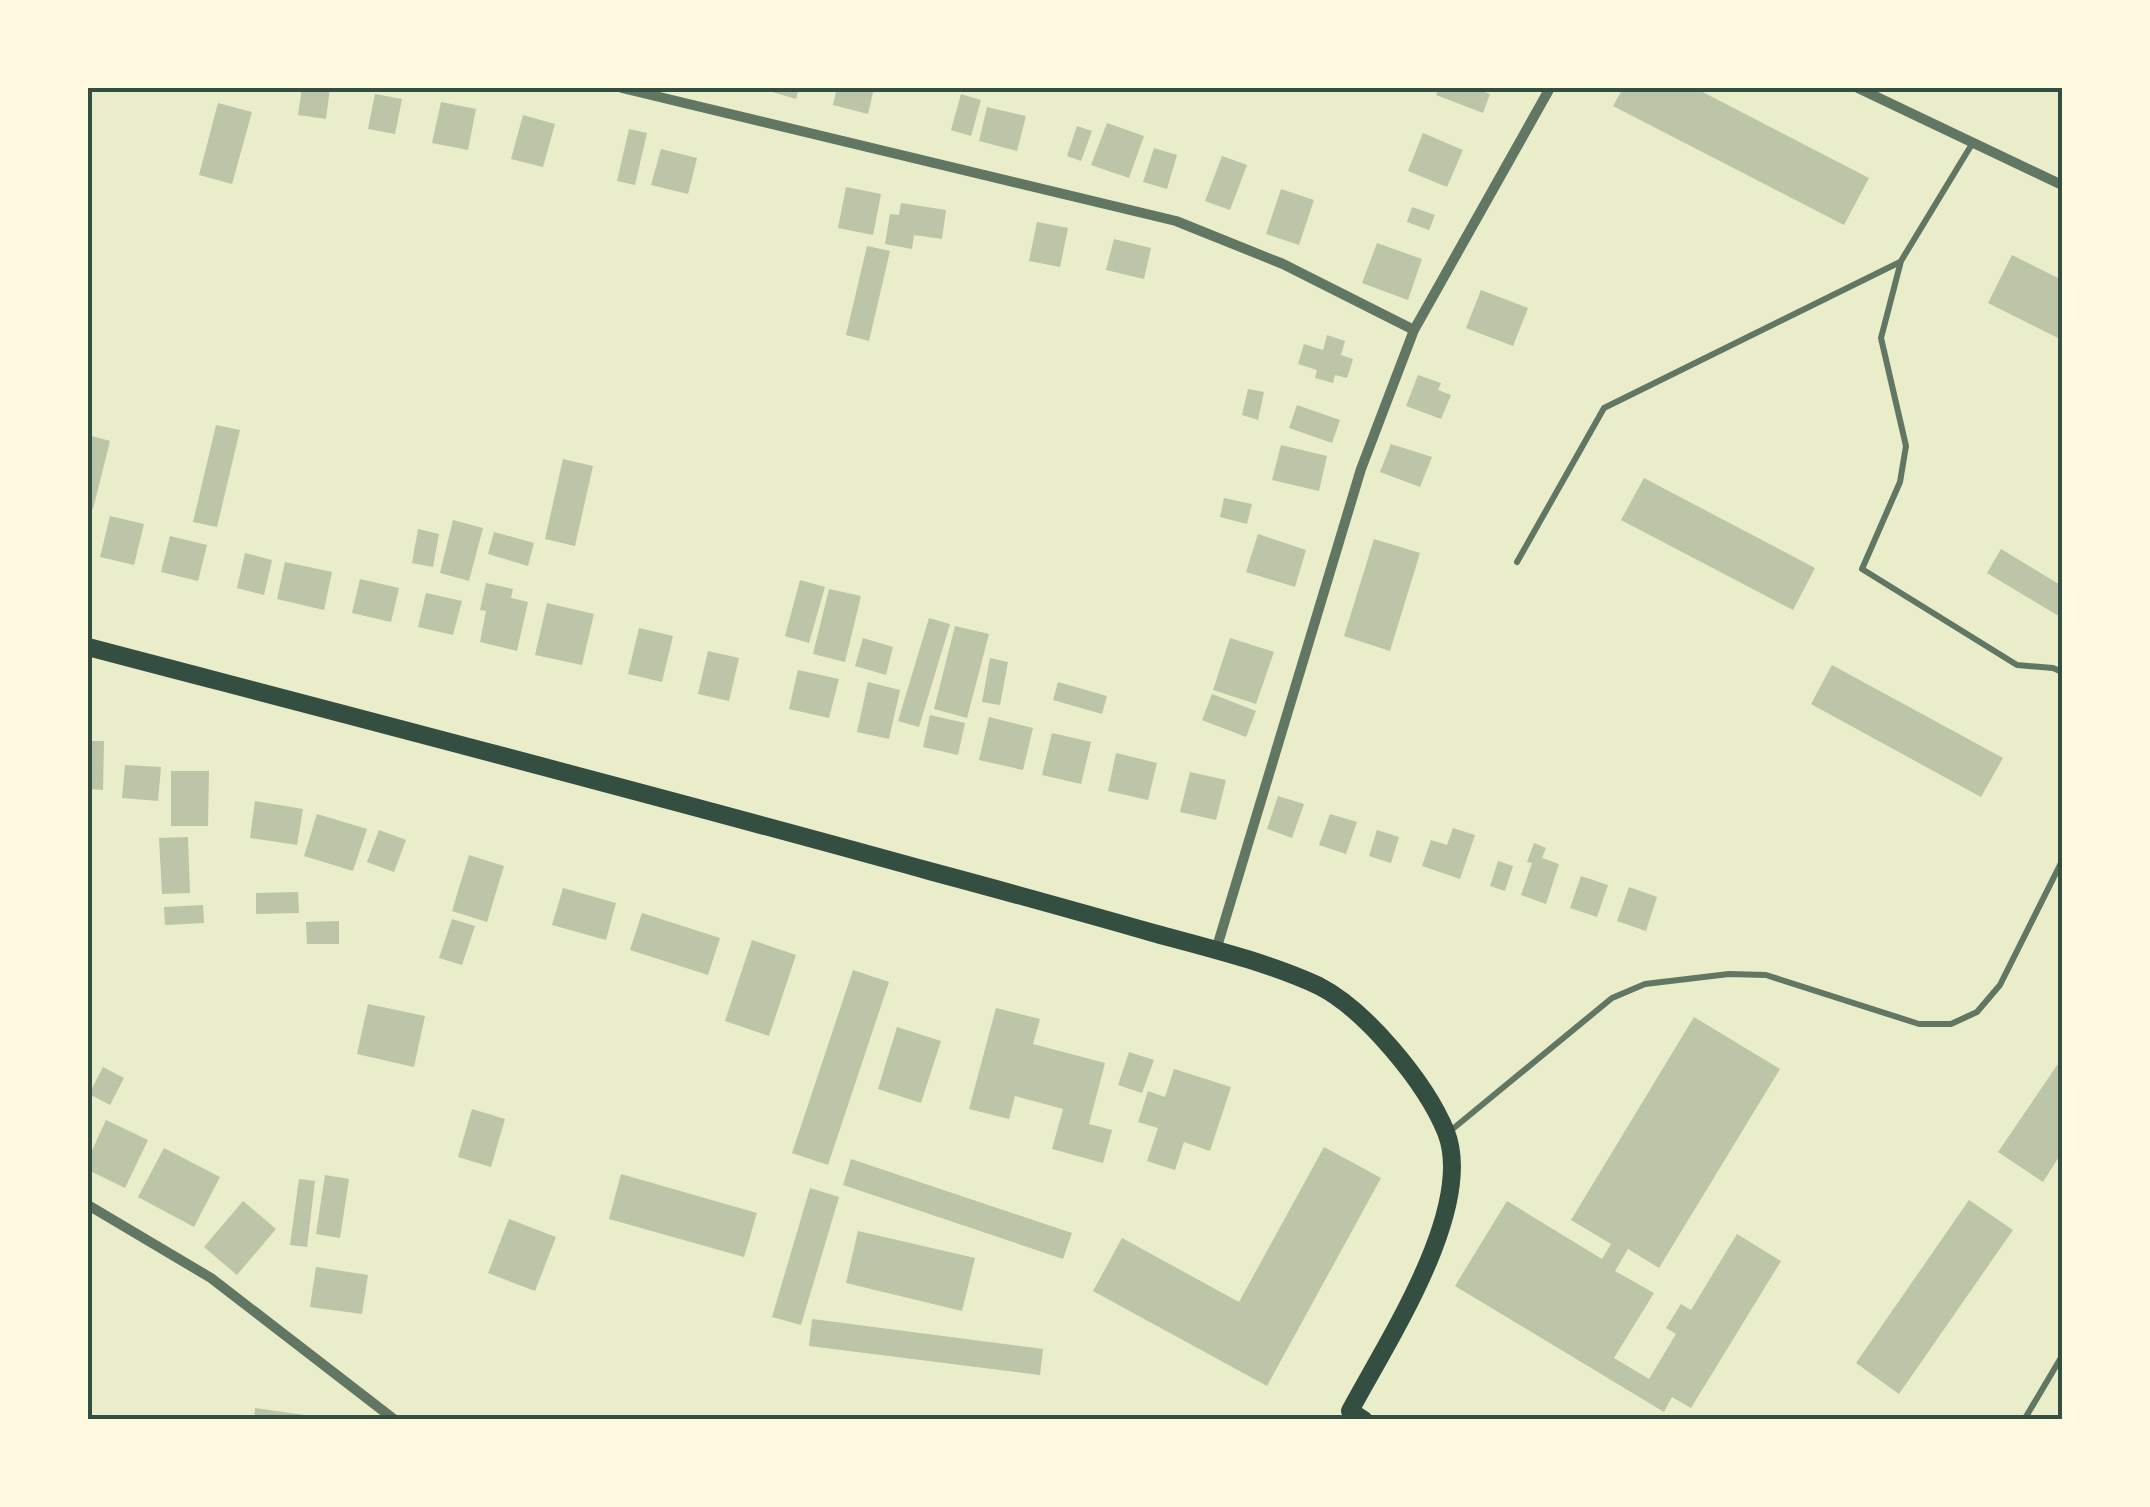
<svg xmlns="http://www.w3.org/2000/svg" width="2150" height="1507" viewBox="0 0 2150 1507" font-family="'DM Sans',sans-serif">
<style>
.building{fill:#bcc5a7}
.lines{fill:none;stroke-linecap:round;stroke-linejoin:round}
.service{stroke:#617663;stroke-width:6}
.minor{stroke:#617663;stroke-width:10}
.secondary{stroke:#344e41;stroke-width:18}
.neatline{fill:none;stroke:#344e41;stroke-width:4}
</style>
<rect width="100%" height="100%" fill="#e9edc9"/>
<path class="building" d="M302 88H330L326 119 298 115Z
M770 88H799L796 99 769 91Z
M837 88H874L868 114 833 105Z
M1439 88H1474L1490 94 1483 113 1436 95Z
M1623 88H1695L1869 178 1844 225 1613 106Z
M375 94 402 99 395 134 368 129Z
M961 94 981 100 971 136 951 130Z
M441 102 476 109 468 150 432 143Z
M218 103 252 112 232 184 199 175Z
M987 107 1026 116 1017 151 979 141Z
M523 115 555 124 543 167 511 159Z
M1107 123 1144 136 1129 178 1091 165Z
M1077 126 1092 131 1081 161 1067 156Z
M629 129 647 133 635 185 617 181Z
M1423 133 1463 150 1447 187 1408 171Z
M1154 148 1177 155 1167 189 1143 182Z
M661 149 697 158 688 194 651 185Z
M1222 156 1247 165 1230 210 1205 201Z
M846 187 881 194 873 235 838 228Z
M1281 189 1314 200 1299 245 1266 234Z
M901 203 946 210 942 239 914 235 912 249 885 244 890 214 899 215Z
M1412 207 1435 215 1429 230 1407 222Z
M1037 222 1068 228 1060 267 1029 261Z
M1114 239 1151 248 1144 279 1106 270Z
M1377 243 1422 259 1408 300 1362 283Z
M867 246 890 251 869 341 846 335Z
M2012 255 2062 280V340L1988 303Z
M1481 290 1528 308 1513 346 1466 328Z
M1327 335 1345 341 1341 355 1353 359 1347 378 1335 375 1333 383 1315 378 1317 370 1298 364 1304 344 1323 350Z
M1418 375 1441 383 1438 390 1451 395 1441 419 1406 406Z
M1248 389 1264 392 1258 420 1242 415Z
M1297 405 1340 420 1332 443 1289 428Z
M216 425 240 430 217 527 193 522Z
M88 435 110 441 93 509 88 508Z
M1391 444 1432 457 1420 487 1380 472Z
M1281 445 1327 456 1319 491 1272 480Z
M563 459 593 466 575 546 545 539Z
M1644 478 1815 568 1793 610 1621 520Z
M1224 498 1252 504 1247 524 1220 517Z
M110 516 144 524 134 565 100 557Z
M453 520 483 528 469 581 440 573Z
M418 529 439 534 433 567 412 563Z
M494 532 534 543 528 566 488 554Z
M1258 534 1306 550 1295 587 1246 572Z
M170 536 207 545 198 581 161 572Z
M1374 539 1420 553 1390 651 1344 636Z
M2001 549 2062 586V618L1987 573Z
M245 553 272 560 264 595 237 588Z
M285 562 332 572 324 610 277 599Z
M360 579 399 588 391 622 352 613Z
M800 580 825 587 809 643 785 636Z
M486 583 513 589 511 598 528 602 517 651 480 642 486 611 480 610Z
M829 589 861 596 845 662 813 654Z
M426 593 462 601 453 635 418 627Z
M547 603 594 614 582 665 535 655Z
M929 618 950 624 919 727 898 721Z
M955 626 989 634 967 718 934 709Z
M639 628 673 636 662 682 628 674Z
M863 638 893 647 886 675 855 666Z
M1230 638 1274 652 1256 704 1213 690Z
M708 651 739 658 729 701 698 694Z
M990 658 1008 662 1000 705 982 702Z
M1832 665 2003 758 1981 797 1811 704Z
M798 670 839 679 829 718 789 709Z
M868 682 900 690 889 739 857 732Z
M1058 682 1107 696 1102 714 1053 700Z
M1212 694 1256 711 1246 737 1202 720Z
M930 715 965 723 958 755 923 747Z
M989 717 1033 728 1023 770 979 760Z
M1052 733 1091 742 1081 784 1042 775Z
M88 741H104L103 790 88 789Z
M1116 753 1157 763 1148 800 1108 791Z
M125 765 161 767 158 801 122 798Z
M171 771H209L208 826H171Z
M1190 772 1226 780 1216 820 1180 812Z
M1278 796 1304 804 1292 838 1267 829Z
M255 801 303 809 297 845 250 838Z
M317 814 367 829 353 871 304 856Z
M1330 814 1357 822 1346 854 1319 845Z
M1453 828 1475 835 1460 879 1422 866 1431 840 1447 845Z
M379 830 406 840 394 872 367 862Z
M1377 830 1399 837 1391 863 1369 856Z
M188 837 190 893 162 894 159 838Z
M1534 843 1546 848 1542 858 1559 864 1546 904 1521 895 1532 863 1527 862Z
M469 855 504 866 487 922 452 911Z
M1498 861 1513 866 1505 891 1490 886Z
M1581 876 1608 885 1597 917 1570 908Z
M1629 887 1657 897 1646 931 1617 921Z
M563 888 616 903 606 940 552 925Z
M298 892 299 913 256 914V893Z
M203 905 204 923 165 925 164 907Z
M642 913 720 938 708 975 630 950Z
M452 919 475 926 462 965 439 958Z
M339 921V944H307L306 922Z
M752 940 796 955 769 1036 725 1021Z
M853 970 889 982 828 1165 792 1153Z
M368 1004 425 1016 414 1067 357 1054Z
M996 1008 1040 1019 1033 1044 1105 1063 1089 1124 1112 1130 1103 1163 1052 1149 1063 1109 1015 1096 1009 1119 969 1109Z
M1694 1017 1780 1069 1659 1268 1628 1249 1615 1271 1654 1293 1614 1358 1649 1379 1676 1334 1666 1328 1681 1304 1691 1310 1737 1234 1781 1261 1691 1408 1672 1397 1664 1412 1455 1286 1507 1201 1602 1259 1611 1244 1571 1220Z
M897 1027 941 1041 921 1103 878 1089Z
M1129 1052 1154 1060 1142 1093 1118 1085Z
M2062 1058V1152L2043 1182 1998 1152Z
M103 1067 124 1078 110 1105 89 1094Z
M1174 1069 1231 1087 1210 1151 1184 1142 1175 1170 1147 1161 1158 1128 1138 1122 1148 1091 1165 1097Z
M472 1109 505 1119 491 1167 458 1157Z
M106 1120 148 1140 125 1188 88 1170V1159Z
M1324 1147 1381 1178 1267 1386 1093 1291 1122 1238 1239 1302Z
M164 1148 220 1177 194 1227 138 1197Z
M851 1159 1072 1233 1063 1259 843 1185Z
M621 1174 757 1213 744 1257 609 1219Z
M325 1175 349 1179 340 1238 316 1234Z
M299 1179 315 1181 307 1247 290 1245Z
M810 1188 839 1197 801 1325 772 1317Z
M1969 1200 2013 1230 1899 1394 1856 1363Z
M243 1201 276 1229 237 1275 204 1247Z
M509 1219 556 1237 535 1291 488 1273Z
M858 1231 975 1258 962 1311 846 1283Z
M316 1267 368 1275 362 1314 310 1307Z
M812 1319 1043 1349 1040 1375 809 1346Z
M255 1408 319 1417V1420H254Z"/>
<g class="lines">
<path class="service" d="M1972 144 1901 261 1881 338 1906 446 1900 482 1862 569 2017 665 2053 668 2062 672
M1517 562 1604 408 1900 262
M1449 1132 1612 998 1645 984 1729 974 1766 975 1919 1024H1951L1977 1012 2000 985 2062 861
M2024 1420 2062 1356"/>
<path class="minor" d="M622 88 1176 221 1283 264 1414 330
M1858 88 2062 185
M1216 950 1361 469 1414 330 1550 88
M88 1205 211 1278 395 1420"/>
<path class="secondary" d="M88 647C370 721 652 794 933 872 1008 892 1083 913 1157 934 1209 948 1270 963 1319 986 1366 1010 1426 1083 1446 1132 1476 1208 1386 1343 1350 1411L1364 1420"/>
</g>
<rect width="2150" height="1507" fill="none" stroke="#fefae0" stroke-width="180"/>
<rect x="90" y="90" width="1970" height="1327" class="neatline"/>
</svg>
